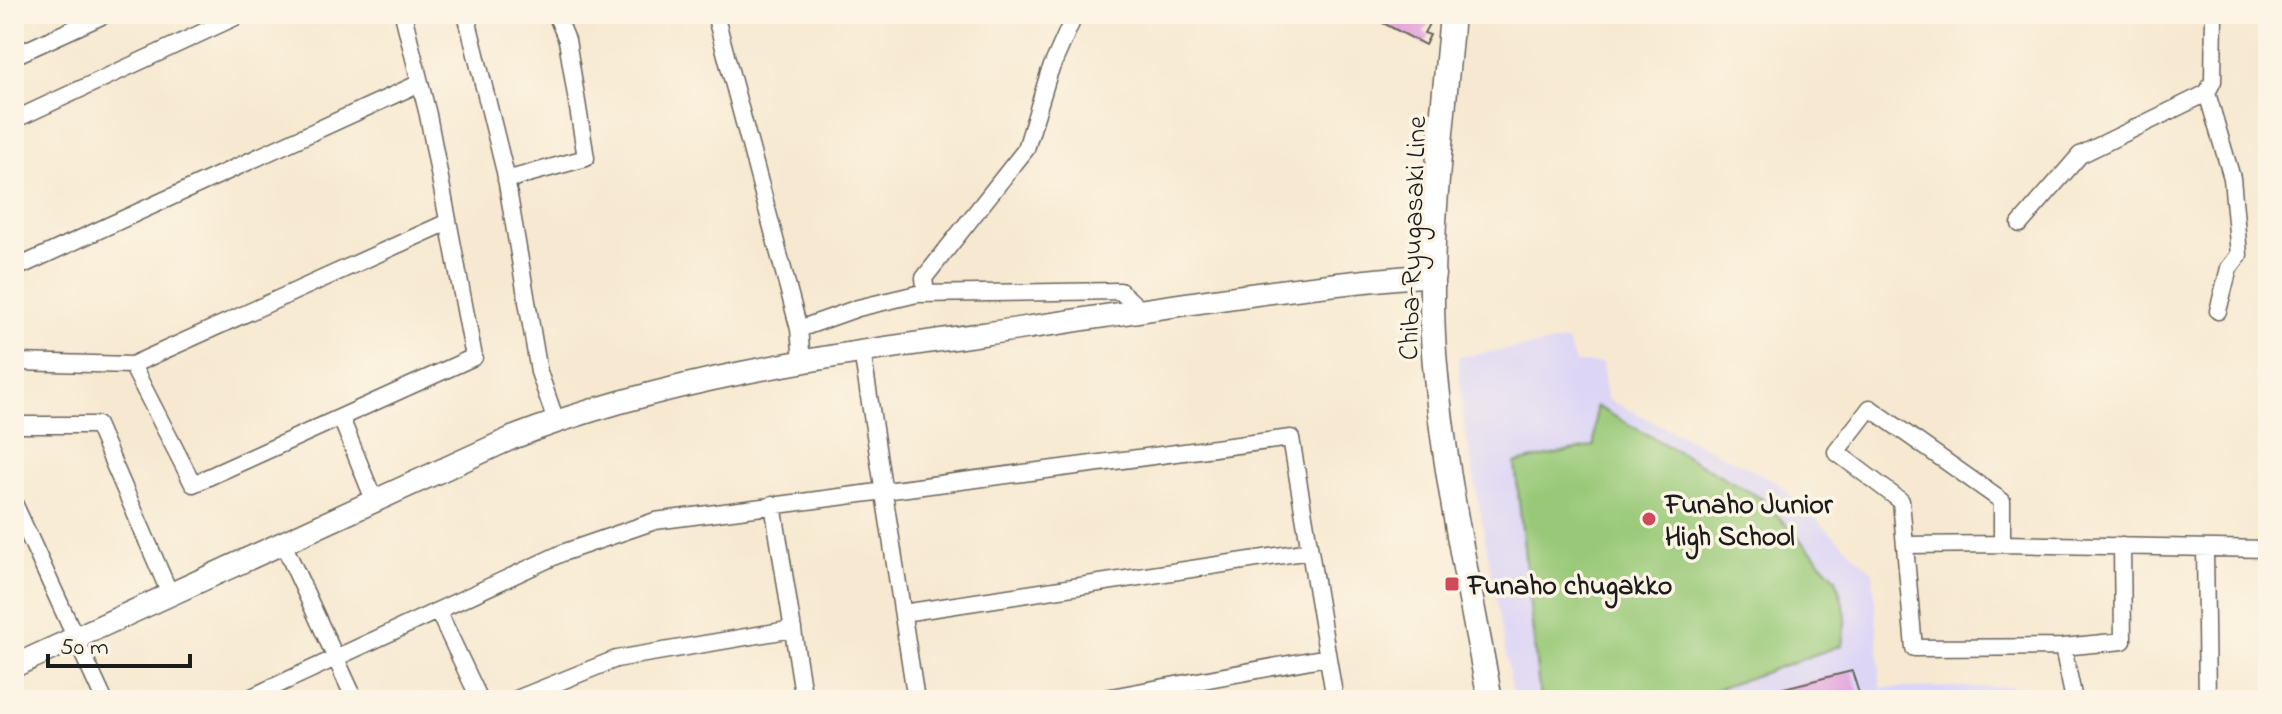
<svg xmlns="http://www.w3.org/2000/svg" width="2282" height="714" viewBox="0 0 2282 714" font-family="'Indie Flower',sans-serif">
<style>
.built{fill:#dcd5f6}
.green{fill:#99c978;stroke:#5a724a;stroke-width:2}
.building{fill:#e2a4db}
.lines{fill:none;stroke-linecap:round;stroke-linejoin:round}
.street-casing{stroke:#69645b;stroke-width:19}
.secondary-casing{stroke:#69645b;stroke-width:25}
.primary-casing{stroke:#69645b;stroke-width:27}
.street{stroke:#fff;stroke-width:16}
.secondary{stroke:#fff;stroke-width:22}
.primary{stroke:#fff;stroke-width:24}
.poi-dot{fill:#d1495b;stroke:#fcf5e5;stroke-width:3}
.labels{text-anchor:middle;stroke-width:7;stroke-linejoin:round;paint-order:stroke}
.street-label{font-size:28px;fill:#1c1c1c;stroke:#fcf5e5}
.poi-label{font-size:28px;font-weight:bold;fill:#1c1c1c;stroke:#fcf5e5;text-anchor:start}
</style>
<rect width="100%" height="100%" fill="#fcf5e5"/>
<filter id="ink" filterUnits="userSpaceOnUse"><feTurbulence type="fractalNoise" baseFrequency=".0125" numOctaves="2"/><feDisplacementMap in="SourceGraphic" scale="16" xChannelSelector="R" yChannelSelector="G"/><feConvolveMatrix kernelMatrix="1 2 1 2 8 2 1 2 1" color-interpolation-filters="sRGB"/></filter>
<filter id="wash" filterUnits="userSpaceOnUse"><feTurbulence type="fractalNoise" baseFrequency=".006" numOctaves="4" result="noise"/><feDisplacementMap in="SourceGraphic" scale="32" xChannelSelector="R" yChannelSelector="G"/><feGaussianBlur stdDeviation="1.8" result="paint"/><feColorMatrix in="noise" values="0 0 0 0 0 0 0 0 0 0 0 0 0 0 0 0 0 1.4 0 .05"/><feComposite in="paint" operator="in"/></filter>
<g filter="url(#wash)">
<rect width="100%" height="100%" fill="#f7e9d1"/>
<path class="built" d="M1567 341 1575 363H1602L1607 399 1775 481 1873 572 1881 688 2028 686 2031 700H1514L1463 416 1458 357Z"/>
<path class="green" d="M1596 406 1761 498 1836 578 1846 615 1842 645 1687 700H1540L1515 463 1594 446Z"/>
<g id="blocks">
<path class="building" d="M1366 14H1414L1430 22 1424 33 1430 35 1425 45Z
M1852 671 1861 700H1771L1768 692Z"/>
</g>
</g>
<g filter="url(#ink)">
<use href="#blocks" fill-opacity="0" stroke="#69645b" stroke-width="2"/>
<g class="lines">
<g class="street-casing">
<path id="street" d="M466 14 505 172 539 372 556 421
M715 14 799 329 802 360
M14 56 106 14
M2207 93 2232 178 2239 255 2229 268 2218 311
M14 120 242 14
M506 180 586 158 567 40 556 14
M2020 224 2080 155 2207 93 2213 81 2214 14
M14 269 420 83
M926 294 924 278 1026 149 1049 73 1075 14
M799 329 858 308 917 294 1120 291 1142 311
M862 351 916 700
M14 359 16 362 132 365 193 484 474 357 428 115 403 14
M132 365 448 222
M341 418 374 500
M14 425H97L170 594
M14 503 104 700
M773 504 804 700
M282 541 355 700
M1905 545 2002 544
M2205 548 2207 700
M438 611 480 700
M903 613 1310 551
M2063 647 2123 641 2122 546
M245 700 562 553 655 521 1291 438 1335 700
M514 700 616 659 793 629
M1095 700 1327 657
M2074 700 2063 647 1914 648 1901 501 1836 452 1870 408 2002 501V544L2268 549
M2256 700 2268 699"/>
</g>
<g class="secondary-casing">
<path id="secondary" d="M14 666 512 438C677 374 851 353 1025 328 1161 308 1297 285 1434 275"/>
</g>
<g class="primary-casing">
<path id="primary" d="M1452 14C1443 125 1426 241 1434 353 1443 470 1469 585 1490 700"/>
</g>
<use href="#street" class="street"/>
<use href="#secondary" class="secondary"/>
<use href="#primary" class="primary"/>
</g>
</g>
<g class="poi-dot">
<circle cx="1649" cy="519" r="8"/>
<rect x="1444" y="576" width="16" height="16" rx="4"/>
</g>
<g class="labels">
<g class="street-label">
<text transform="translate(1411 238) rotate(-88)" y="10">Chiba-Ryugasaki Line</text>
</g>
<g class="poi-label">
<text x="1665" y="513">Funaho Junior<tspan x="1665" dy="32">High School</tspan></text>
<text x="1468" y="594">Funaho chugakko</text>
</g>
</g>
<rect width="2282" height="714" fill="none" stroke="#fcf5e5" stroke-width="48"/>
<path d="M48 654v12h142v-12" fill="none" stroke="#1c1c1c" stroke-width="4"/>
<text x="60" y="654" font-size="24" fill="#1c1c1c" stroke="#fcf5e5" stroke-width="6" paint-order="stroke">50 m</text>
</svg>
